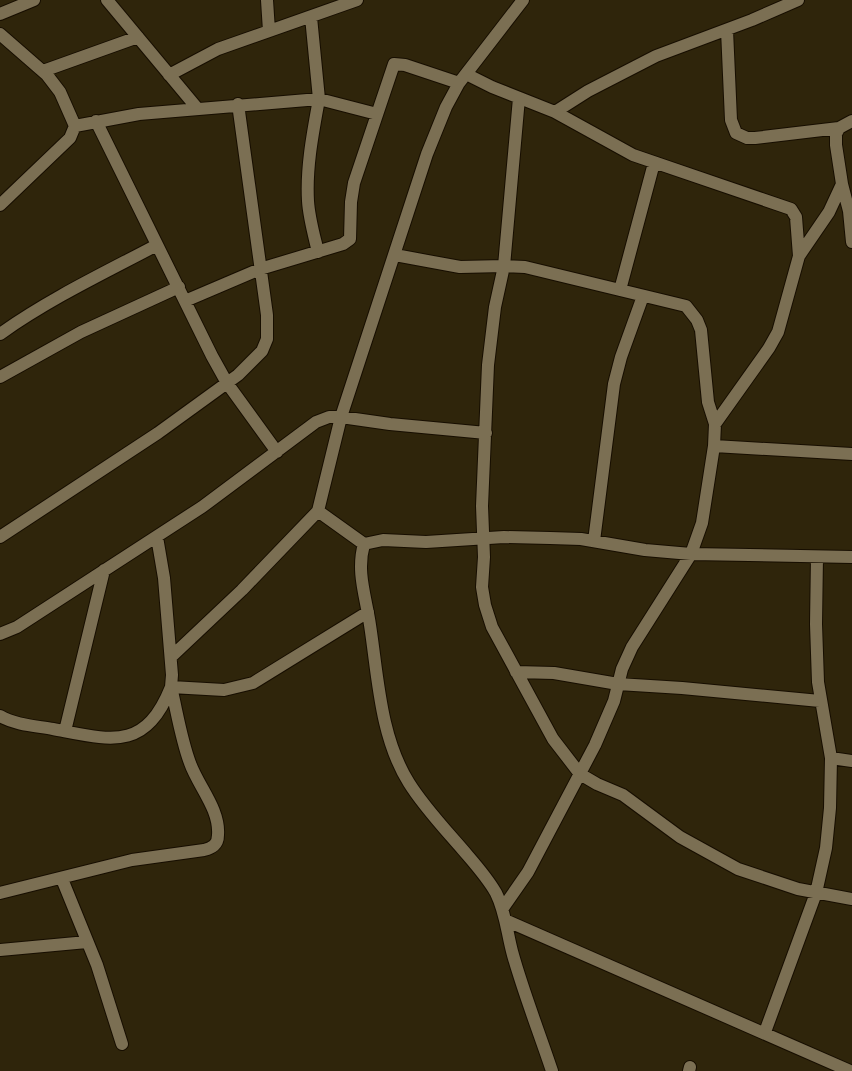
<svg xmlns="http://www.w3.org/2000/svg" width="852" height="1071" viewBox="0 0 852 1071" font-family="'IBM Plex Serif',serif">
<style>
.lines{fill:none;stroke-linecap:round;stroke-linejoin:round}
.minor-casing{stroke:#170e00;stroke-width:14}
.minor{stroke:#7b6f53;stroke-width:12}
</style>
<rect width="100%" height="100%" fill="#2f250b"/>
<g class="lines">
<g class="minor-casing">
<path id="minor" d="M107 0 197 108
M267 0 269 31
M0 14 34 0
M727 30 731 120 736 133 747 138H755L839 128
M0 34 47 75 60 92 75 126 70 138 0 205
M43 71 138 37
M466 74 492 87 555 112 588 91 656 56 752 20 798 0
M169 75 218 49 357 0
M519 98 504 266 495 307 488 365 482 506 484 557 482 587 485 605 492 627 553 739 580 774 597 784 623 795 680 837 738 869 798 889 852 899
M555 112 633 155 791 209 796 217 799 256
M96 121 212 356 227 383 277 452
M75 126 139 114 319 99 311 17
M842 184 849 211 852 242
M318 252C314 235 309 218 308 201 306 167 313 132 319 99L377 114
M395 255 460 267 504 266 525 267 686 306 697 320 701 330 708 402 715 424 714 446 702 523 691 554 632 647 622 669 614 701 595 745 528 872 503 908
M620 290 654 163
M185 301 260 269 343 244 350 239 351 202 354 183 394 64 405 65 459 83
M0 334C49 299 104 273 157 245
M0 377 81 332 179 287
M715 424 769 348 778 332 799 256 829 212 842 184 836 145V134L839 128 852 121
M714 446 852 454
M318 511 364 544C356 572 366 597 370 625 378 677 380 737 409 783 424 807 444 828 463 850 475 864 487 877 496 893 506 913 507 934 513 955 524 994 539 1032 552 1071
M0 537 158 433 238 375 262 351 267 339V315L238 104
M594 541 614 384 621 357 643 296
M364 544 383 540 426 542 504 537 550 538 581 539 645 550 691 554 852 557
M0 634 17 627 202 507 316 422 329 417H341L390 424 486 433
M171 657 242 590 318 511 341 417 427 154 446 107 459 83 523 0
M516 672 554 673 618 684 682 688 820 701
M0 716C15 725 36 726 53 729 111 740 145 752 171 687L224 690 253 683 368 612
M65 731 104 570
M831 758 852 761
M62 879 97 965 122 1044
M0 893 132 860 204 850C212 848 218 845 218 835 220 809 198 786 190 763 181 739 177 712 171 687L172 675 164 578 157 537
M505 920 850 1071
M0 950 87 942
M765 1032 816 893 826 848 830 808 831 758 818 682 816 624 817 557
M689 1071 690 1067"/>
</g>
<use href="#minor" class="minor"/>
</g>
</svg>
